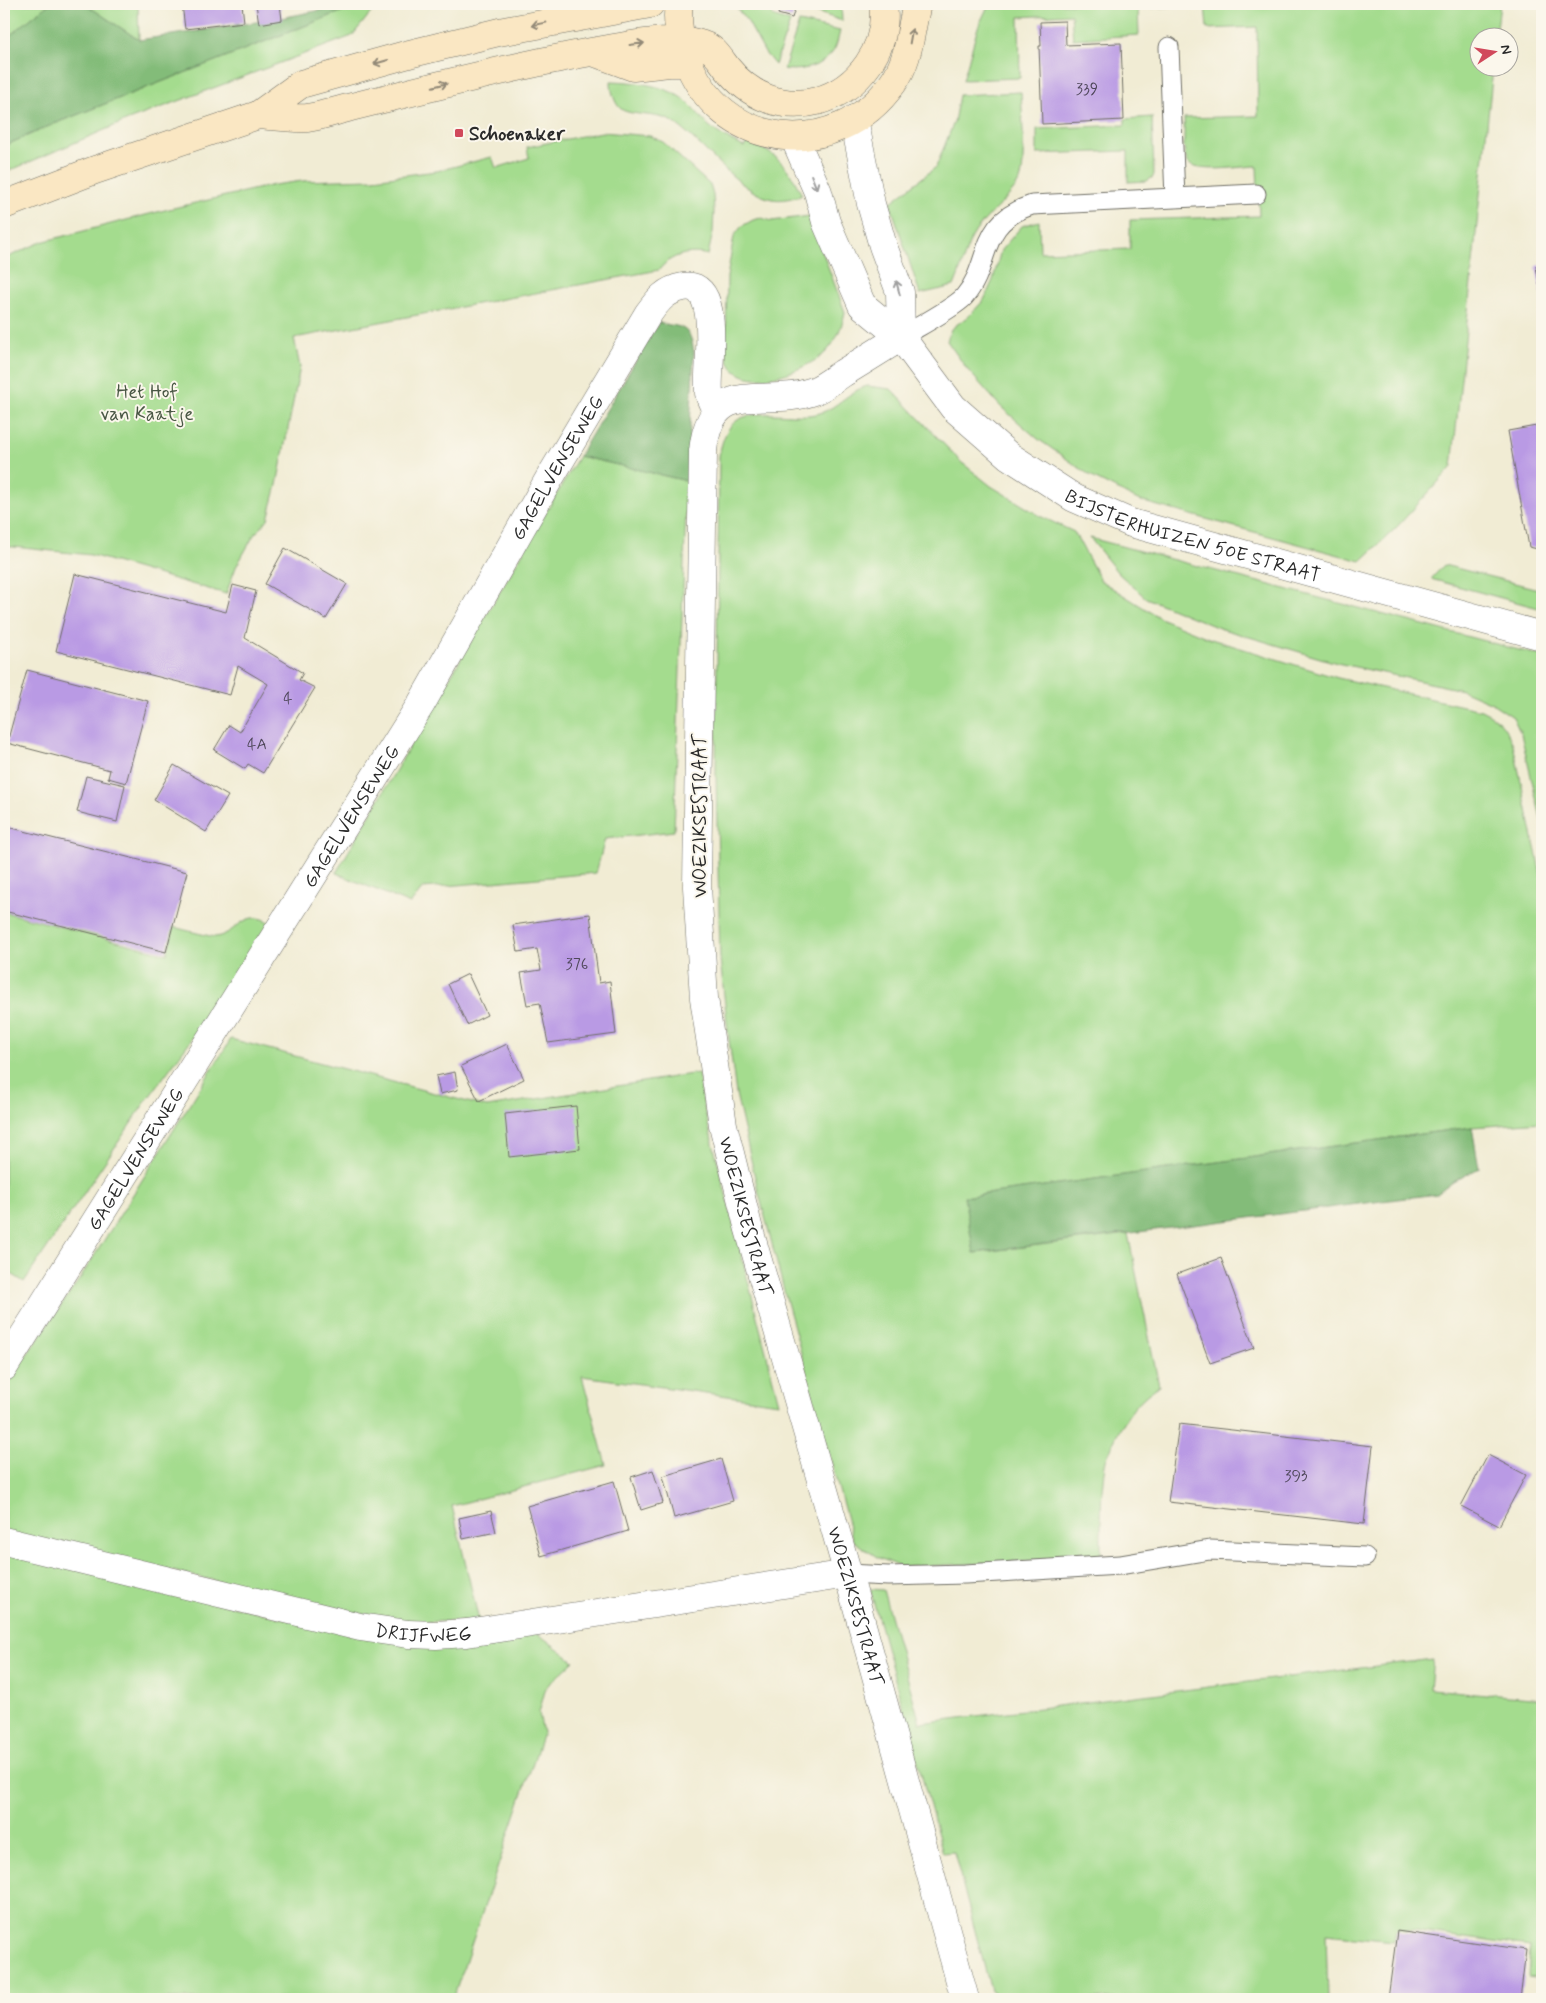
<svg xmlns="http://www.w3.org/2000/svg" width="1546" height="2003" viewBox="0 0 1546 2003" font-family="Mynerve,sans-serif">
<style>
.green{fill:#a4dc8e;stroke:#68845c}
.forest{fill:#83bc79;stroke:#577452}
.building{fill:#b99ae4}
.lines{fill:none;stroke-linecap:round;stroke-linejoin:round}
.lane-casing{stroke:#706f66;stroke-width:21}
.street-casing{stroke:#706f66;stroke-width:29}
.secondary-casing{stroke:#706f66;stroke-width:29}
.lane{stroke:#fff;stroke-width:19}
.street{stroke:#fff;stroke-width:28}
.secondary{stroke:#fae7c3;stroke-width:28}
.oneway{stroke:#928977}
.oneway2{stroke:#a0a0a0}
.poi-dot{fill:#d1495b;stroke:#fbf7ec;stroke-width:2}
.labels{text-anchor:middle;stroke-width:4;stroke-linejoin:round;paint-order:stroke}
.number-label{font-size:16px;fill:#4e4759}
.poi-label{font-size:19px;font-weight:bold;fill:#2b2b2b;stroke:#fbf7ec;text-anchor:start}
.park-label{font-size:19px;fill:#495744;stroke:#fbf7ec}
.street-label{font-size:19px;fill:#2b2b2b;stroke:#fbf7ec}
</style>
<rect width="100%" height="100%" fill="#fbf7ec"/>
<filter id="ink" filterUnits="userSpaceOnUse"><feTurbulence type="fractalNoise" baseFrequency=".02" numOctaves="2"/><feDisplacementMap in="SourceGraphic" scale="10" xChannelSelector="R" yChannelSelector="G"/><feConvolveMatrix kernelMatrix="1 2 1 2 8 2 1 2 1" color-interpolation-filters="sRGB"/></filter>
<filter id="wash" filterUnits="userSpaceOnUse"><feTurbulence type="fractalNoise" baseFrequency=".0096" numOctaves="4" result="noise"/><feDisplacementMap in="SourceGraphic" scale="20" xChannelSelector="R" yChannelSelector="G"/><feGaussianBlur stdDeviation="1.12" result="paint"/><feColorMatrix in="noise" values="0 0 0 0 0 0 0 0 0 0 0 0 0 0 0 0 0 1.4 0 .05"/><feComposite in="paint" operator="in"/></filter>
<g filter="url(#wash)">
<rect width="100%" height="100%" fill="#f1ecd4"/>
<path class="green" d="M5 4H49L4 40V6Z
M85 4H138L139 40Z
M361 4H378L352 36 128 120 4 173V146L56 123Z
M733 4H746L773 13 772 16 790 22 775 65 765 53 748 22Z
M793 4H841L842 21Z
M989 4H1500L1496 37 1478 38V68H1493L1452 467 1395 529 1361 561 1140 501 1094 478 1038 439 1001 407 967 369 947 341 951 329 971 314 984 300 993 280 1001 250 1022 226 1039 221 1040 252 1130 249V220L1259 216 1257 166C1244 166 1192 175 1187 161 1182 149 1185 131 1184 118L1258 116 1257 27 1207 29 1205 4 1138 9 1139 35 1073 39 1071 14 1019 17 1020 78 963 80 978 27Z
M799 22 840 31C838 38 837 47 832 53 821 67 800 72 784 69Z
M611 81C637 82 667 85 687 102 695 109 701 118 708 125 719 135 732 141 744 147L747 143C779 153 788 167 802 195 793 198 782 201 772 199 739 193 702 141 673 122 659 113 630 116 621 109 614 103 611 90 611 81Z
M1021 92C1022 109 1026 168 1020 180 1010 200 982 217 971 239 964 254 961 271 954 286L920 294 890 203 936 167 954 122 959 95Z
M1152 117 1154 174 1153 177 1147 181 1128 182V151L1037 154V129L1125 125V119Z
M602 132 650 136 663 142 710 185 713 195 714 211 713 232 708 255C690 250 670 255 659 270L294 338 300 367 277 485 268 519 254 535 236 567 226 594 91 555 4 546V259L41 242 169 209 274 185 302 181 373 179 437 171 492 157 496 168 529 158 527 147Z
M809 216 845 312C842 327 836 342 825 353 805 371 743 395 728 361 727 358 727 353 726 349L727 277 734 236 742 226 753 220 761 218 772 221Z
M867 386 891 389 961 462 991 486 1042 517 1074 532 1101 581 1160 618 1211 639 1338 678 1481 710C1501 720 1503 724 1513 744L1542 880V1122L1472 1127 965 1197 975 1253 1128 1234 1159 1386C1135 1401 1123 1421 1112 1446 1110 1452 1106 1458 1105 1465 1100 1495 1101 1527 1101 1558L901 1567 877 1557 853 1541 787 1302 757 1186 736 1094 728 1032 720 959 716 773 719 456C721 446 724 434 730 427 748 403 795 421 820 413 837 408 849 391 867 386Z
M579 456 687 481 674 831 605 839 596 873 423 888 410 904 336 873Z
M1090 538 1542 656V823L1521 734 1513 717 1492 703 1462 690 1337 663 1219 628 1146 598 1118 573Z
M1444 565 1542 590V609L1431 579Z
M4 912 167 954 174 927C180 929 213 937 216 937 239 933 244 906 272 924L240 973 144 1104 24 1282 4 1269Z
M231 1039 487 1107 698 1073 705 1112 779 1403 582 1376 606 1465 452 1506 479 1621 398 1622 4 1533V1391L21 1363 79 1280Z
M4 1551 319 1627 537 1633 574 1661 546 1687 539 1713 543 1733 453 1999H4Z
M870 1589 883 1590 920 1723 1433 1659 1430 1689 1542 1699V1978L1528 1976 1530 1947 1400 1929 1396 1930 1394 1941 1326 1934 1328 1999H1003L991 1991 954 1852 943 1853Z"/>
<path class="forest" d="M49 4H85L139 40 276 19 351 4H361L56 123 4 146V40Z
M659 322C663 325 665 324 670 325 689 327 691 335 694 352L687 481 579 456Z
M1472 1127 1479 1168 1453 1182 1437 1194 974 1253 964 1197Z"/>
<g id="blocks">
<path class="building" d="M182 4H242L244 22 185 29Z
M256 4H280L282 20 259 24Z
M781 4 795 9 792 18 778 14Z
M1065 21 1066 45 1121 43 1124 120 1042 124 1039 46H1041L1040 22Z
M1542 265V294H1541L1536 266Z
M1542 425V550L1529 547 1508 431Z
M285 548 347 584 326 619 265 584Z
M75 574 226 612 233 585 256 591 245 638 303 673 299 680 315 688 263 773 248 764 245 769 214 750 229 725 240 732 268 684 238 666 230 695 56 651Z
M27 670 148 701 126 783 108 778 110 770 7 743Z
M174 765 228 796 206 832 154 800Z
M86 776 125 785 117 822 77 812Z
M4 826 187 872 166 952 4 911Z
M590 914 599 983 610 981 616 1034 548 1043 540 1003 527 1005 521 973 541 970 537 949 518 952 513 925Z
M468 974 487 1015 467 1025 448 984Z
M507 1044 524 1079 479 1101 461 1066Z
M455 1072 458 1090 440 1094 436 1076Z
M576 1106 580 1149 509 1157 505 1114Z
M1221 1258 1254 1348 1210 1363 1177 1274Z
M1179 1424 1373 1446 1364 1524 1168 1502Z
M1488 1455 1526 1475 1499 1526 1461 1506Z
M721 1459 733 1501 674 1518 663 1476Z
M653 1470 663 1503 641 1510 631 1477Z
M614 1481 628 1531 541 1556 527 1506Z
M491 1511 496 1532 463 1539 459 1518Z
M1397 1931 1526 1950 1520 1999H1388Z"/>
</g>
</g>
<g filter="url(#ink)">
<use href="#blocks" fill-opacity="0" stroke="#706f66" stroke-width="1"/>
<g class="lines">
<g class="lane-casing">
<path id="lane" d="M1169 47 1175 198
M901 337C916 328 954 308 964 297 993 263 976 223 1032 205L1256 194
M848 1574 888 1576 965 1574 1120 1565 1210 1550 1365 1557"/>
</g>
<g class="street-casing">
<g id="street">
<path d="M854 119 871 204 883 246 900 292 901 337"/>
<path id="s1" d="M794 137 818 192 826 222 862 305 901 337 953 407 1009 456 1074 498 1131 523 1542 636"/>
<path id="s2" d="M901 337C882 349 863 361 843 373 834 379 824 387 814 391 764 409 711 374 703 451L697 887 704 998 723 1125 748 1226 848 1574 965 1999"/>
<path id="s3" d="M4 1367 421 704 549 479 648 314C658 300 666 290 683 287 724 279 706 371 709 393 710 399 714 405 716 411"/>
<path id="s4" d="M4 1541 360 1627 408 1634 436 1635 467 1633 848 1574"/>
</g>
</g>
<g class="secondary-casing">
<path id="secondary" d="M679 4C676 22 680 38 686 56 718 151 836 164 893 83 910 59 910 31 917 4
M593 52 633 67 669 63H689
M258 115C274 116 292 119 307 118 316 117 325 114 333 112 354 106 375 101 396 96 460 80 525 64 591 52 616 48 641 42 666 41 677 40 692 41 703 45 714 48 720 59 727 68 749 96 782 110 817 101 859 89 889 48 883 4
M4 205 95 170 258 115 301 84 409 54 499 32 650 4"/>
</g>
<use href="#lane" class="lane"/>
<use href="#street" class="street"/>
<use href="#secondary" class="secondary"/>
</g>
<defs><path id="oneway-shaft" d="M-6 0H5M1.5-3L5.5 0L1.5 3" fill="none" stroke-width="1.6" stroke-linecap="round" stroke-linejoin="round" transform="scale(1.25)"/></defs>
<g class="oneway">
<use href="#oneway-shaft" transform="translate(539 24) rotate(169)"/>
<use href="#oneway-shaft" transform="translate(911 36) rotate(-80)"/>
<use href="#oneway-shaft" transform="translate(637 44) rotate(-7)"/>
<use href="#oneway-shaft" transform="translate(381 62) rotate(164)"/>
<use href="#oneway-shaft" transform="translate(440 85) rotate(-14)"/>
</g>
<g class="oneway2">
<use href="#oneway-shaft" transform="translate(814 182) rotate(68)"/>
<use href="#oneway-shaft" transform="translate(898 288) rotate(-105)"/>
</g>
</g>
<rect class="poi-dot" x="454" y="128" width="10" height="10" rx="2.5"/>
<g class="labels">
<g class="number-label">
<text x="1087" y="94">339</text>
<text x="288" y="703">4</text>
<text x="257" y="749">4A</text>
<text x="577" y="969">376</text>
<text x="1296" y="1481">393</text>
</g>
<g class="poi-label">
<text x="469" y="140">Schoenaker</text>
</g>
<g class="park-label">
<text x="147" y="398">Het Hof<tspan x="147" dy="22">van Kaatje</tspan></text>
</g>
<g class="street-label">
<text dy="7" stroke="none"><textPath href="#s3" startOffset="1056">GAGELVENSEWEG</textPath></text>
<text dy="7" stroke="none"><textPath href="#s1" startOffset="596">BIJSTERHUIZEN 50E STRAAT</textPath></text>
<text dy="7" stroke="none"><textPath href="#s3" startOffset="651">GAGELVENSEWEG</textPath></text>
<text transform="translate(699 816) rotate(-90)" y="7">WOEZIKSESTRAAT</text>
<text dy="7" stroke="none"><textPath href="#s3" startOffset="246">GAGELVENSEWEG</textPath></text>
<text dy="7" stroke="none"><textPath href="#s2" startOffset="1016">WOEZIKSESTRAAT</textPath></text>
<text dy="7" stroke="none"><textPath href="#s2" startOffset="1421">WOEZIKSESTRAAT</textPath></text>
<text dy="7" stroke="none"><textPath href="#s4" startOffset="430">DRIJFWEG</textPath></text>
</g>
</g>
<rect width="1546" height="2003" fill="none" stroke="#fbf7ec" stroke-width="20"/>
<g transform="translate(1494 52) rotate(78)"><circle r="24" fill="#fbf7ec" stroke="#a8a59f"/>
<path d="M0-4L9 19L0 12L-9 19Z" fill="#d1495b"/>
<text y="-8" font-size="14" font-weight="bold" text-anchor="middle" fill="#2b2b2b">N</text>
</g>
</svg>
